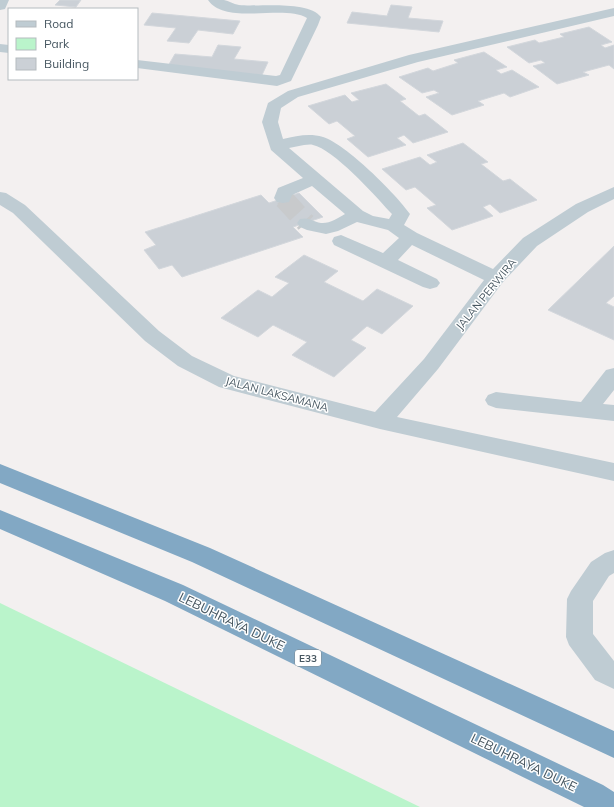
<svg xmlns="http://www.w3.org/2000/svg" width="614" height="807" viewBox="0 0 614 807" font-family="Mulish,sans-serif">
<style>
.green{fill:#baf4cb}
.building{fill:#cbd0d6;stroke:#d3d7dc}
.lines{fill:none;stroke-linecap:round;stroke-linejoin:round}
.minor-tunnel-far1{stroke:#c8cacc;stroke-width:16;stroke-dasharray:16 8;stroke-linecap:butt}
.minor-tunnel{stroke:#c8cacc;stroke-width:20;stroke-dasharray:20 10;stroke-linecap:butt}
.minor{fill:#bfccd3;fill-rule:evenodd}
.highway{fill:#82a8c4;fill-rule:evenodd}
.labels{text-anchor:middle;stroke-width:3;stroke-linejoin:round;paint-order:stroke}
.shield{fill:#fff;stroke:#7e8990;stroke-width:1}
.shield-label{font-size:10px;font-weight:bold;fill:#465660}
.street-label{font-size:11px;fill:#465660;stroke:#fff}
.near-street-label{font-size:13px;fill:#465660;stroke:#fff}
</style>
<rect width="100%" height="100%" fill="#f3f0f0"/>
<path class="green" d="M0 603 420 807H0Z"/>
<path class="building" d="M60 0H81L76 7 55 5Z
M391 5 412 7 408 18 443 21 439 32 347 23 352 12 387 16Z
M152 13 240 21 233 34 198 30 189 43 167 41 176 28 144 25Z
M589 27 612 42 601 45 605 48 614 45V69L609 65 583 72 589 75 557 84 533 66 545 63 541 60 529 63 507 47 535 40 539 43 564 37 560 34Z
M218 45 241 47 234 59 268 62 262 75 168 66 175 54 212 57Z
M484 52 507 67 496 70 501 74 512 70 539 87 510 97 504 93 478 101 484 105 452 115 426 97 439 93 434 90 422 93 399 77 428 68 433 71 458 63 454 60Z
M386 84 406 99 400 101 419 116 425 114 448 132 413 143 404 135 397 138 406 145 368 157 347 139 355 136 337 121 329 124 308 106 345 95 352 102 359 100 351 93Z
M463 143 488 162 481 164 503 181 510 179 537 200 500 213 490 204 483 207 493 216 452 230 427 208 436 205 415 187 406 190 382 169 420 157 430 165 437 162 427 155Z
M299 193 323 217 293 227 303 237 182 277 172 265 159 269 144 250 156 245 145 232 261 195 269 203Z
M614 246V296L606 303 614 307V340L548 310Z
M304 255 338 271 324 282 363 301 377 289 413 306 382 334 367 326 351 340 366 348 334 377 292 355 307 342 273 325 258 337 221 318 258 290 272 297 289 283 275 277Z"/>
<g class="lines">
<path class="minor-tunnel-far1" d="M283 198 285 200"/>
<path class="minor-tunnel" d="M284 199 306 223"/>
<path class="minor" d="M0 0H9L5 9 0 10Z
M208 0C213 0 219 0 224 0 229 1 233 4 239 5 259 7 308 0 321 17L318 25 291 81 277 86 137 68V60L276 76 280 75 307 18C283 4 226 26 208 0Z
M614 8V16L418 62 298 97 281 108 278 122 283 139C297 136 309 133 323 137 346 144 396 194 410 214L404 225 417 233 493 269 523 238 576 204 614 187V199L588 212 537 246 503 282 438 369 397 417 614 463V481L380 429 219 387 178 366 145 341 13 213 0 205V192L6 193 25 205 159 331 192 356 234 376 375 412 424 359 484 280 412 245 398 260 437 279 440 283 437 287 430 289 423 287 334 245 332 241 334 237 341 235 383 253 399 238 388 230 357 222 338 231 326 234 307 230 300 227 297 223 300 219C309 217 312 221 321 223 329 224 338 218 345 214L312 186 292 195 289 202 283 203 277 202 274 198 278 188 303 178 271 150 262 122 268 103 288 91 409 55ZM304 145C307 145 310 144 313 145 333 149 375 195 389 211L392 214 389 219 373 216 363 211 289 148Z
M0 44 9 45V53L0 52Z
M614 368V390L603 404 614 405V421L496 408 488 405 485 400 488 395 496 392 581 402 606 370Z
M614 550V573L609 576 593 601V634L614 661V689L595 680 569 645 566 637 567 599 571 591 591 562 605 553Z"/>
<path class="highway" d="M0 464 210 548 614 731V758L192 562 0 483Z
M0 510 183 585 603 785 614 792V807H584L165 601 0 529Z"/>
</g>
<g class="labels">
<rect class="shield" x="295" y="650" width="26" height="16" rx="3"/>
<g class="shield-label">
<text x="308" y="662">E33</text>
</g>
<g class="street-label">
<text transform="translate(486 294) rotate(-51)" y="4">JALAN PERWIRA</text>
<text transform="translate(277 394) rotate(15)" y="4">JALAN LAKSAMANA</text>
</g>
<g class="near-street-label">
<text transform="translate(232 621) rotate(26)" y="5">LEBUHRAYA DUKE</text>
<text transform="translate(524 762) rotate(26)" y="5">LEBUHRAYA DUKE</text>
</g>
</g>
<rect x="8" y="8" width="130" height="72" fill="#ffffff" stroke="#b5bbbf"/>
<rect x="16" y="21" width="20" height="6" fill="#bfccd3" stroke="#b5bbbf"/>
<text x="44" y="28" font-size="12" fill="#465660">Road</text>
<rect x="16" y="38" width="20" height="12" fill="#baf4cb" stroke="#b5bbbf"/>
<text x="44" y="48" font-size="12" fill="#465660">Park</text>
<rect x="16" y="58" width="20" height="12" fill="#cbd0d6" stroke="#b5bbbf"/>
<text x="44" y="68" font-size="12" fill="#465660">Building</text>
</svg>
